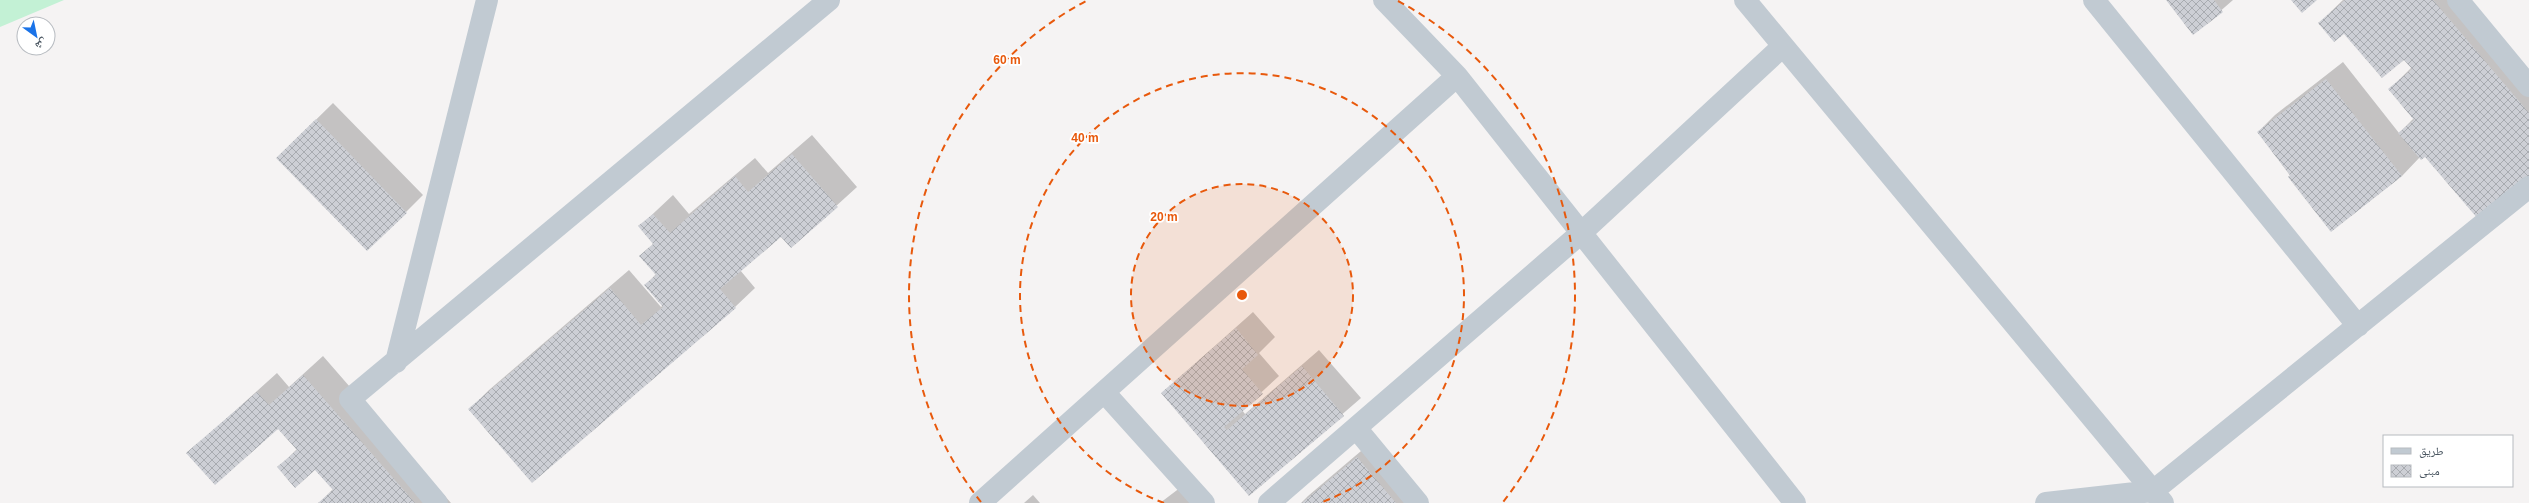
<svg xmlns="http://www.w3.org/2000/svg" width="2529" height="503" viewBox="0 0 2529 503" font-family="Arial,'Noto Naskh Arabic',sans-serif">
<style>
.grass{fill:#c3f1d5}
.shadow{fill:#0003}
.building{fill:url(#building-cross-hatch)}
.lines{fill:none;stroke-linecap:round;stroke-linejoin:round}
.street{stroke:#c1cad2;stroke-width:22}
.ring{fill:none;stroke:#e8590c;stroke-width:2;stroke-dasharray:7 5}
.centre{fill:#e8590c;stroke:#fff;stroke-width:2}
.ring-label{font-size:12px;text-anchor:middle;font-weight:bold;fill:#e8590c;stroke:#fff;stroke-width:3.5;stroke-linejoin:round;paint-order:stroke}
</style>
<defs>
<pattern id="building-cross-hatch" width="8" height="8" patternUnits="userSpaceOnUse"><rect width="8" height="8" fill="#cdcfd5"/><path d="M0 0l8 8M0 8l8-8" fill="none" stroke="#a8abb0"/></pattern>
</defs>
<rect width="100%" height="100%" fill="#f5f3f3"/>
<path class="grass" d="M0 0H64L0 27Z"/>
<path class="shadow" d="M2167 0H2233L2194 34Z
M2343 0H2469L2529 71V186L2425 156 2420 157 2402 176 2331 231 2258 132 2275 115 2343 62 2399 133 2414 118 2390 89 2412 67 2404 59 2319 23Z
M333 103 423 195 406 212 277 158Z
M812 135 857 187 791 247 781 236 740 270 755 288 735 307 532 481 470 409 489 390 629 270 661 307 663 305 646 285 656 274 654 243 640 226 673 195 689 214 755 158 768 173Z
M1253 312 1275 337 1259 353 1279 376 1242 410 1245 414 1319 350 1361 398 1249 495 1162 393Z
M323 356 451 503H319L333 489 315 469 279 467 297 449 278 428 188 453 277 373 289 387Z
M1374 440 1427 503H1301L1308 496Z
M1185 484 1199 503H1160Z
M1033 495 1040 503H1024Z"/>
<path class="building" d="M2166 0H2214L2223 12 2193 35Z
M2291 0H2317L2302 13Z
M2345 0H2433L2529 113V187L2484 226 2425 157 2421 160 2398 133 2414 120 2388 89 2412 69 2404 60 2382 78 2344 34 2334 42 2318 23Z
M2326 79 2402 176 2331 232 2288 177 2290 175 2257 132Z
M316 119 407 213 367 251 276 158Z
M792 154 838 207 791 248 781 237 720 289 736 308 532 483 468 409 610 288 641 325 663 307 644 285 656 275 639 256 653 244 638 226 653 214 670 233 735 176 748 192Z
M1236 328 1258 355 1242 369 1263 394 1224 427 1227 430 1302 366 1344 416 1249 496 1161 393Z
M303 375 415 503H318L333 490 315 470 295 488 277 467 297 450 278 429 215 485 186 453 257 392 269 405Z
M1357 457 1396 503H1302Z"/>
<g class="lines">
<path class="street" d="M1384 0 1457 76 1795 503
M1745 0 2163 503
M2094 0 2358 326
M2458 0 2529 86
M396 362 487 0
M1104 392 1204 503
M1356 428 1418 503
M437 503 350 399 829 0
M980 503 1457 76
M1269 503 1580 234 1783 46
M2046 503 2153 491 2529 187"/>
</g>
<circle cx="1242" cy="295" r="111" fill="#e8590c" fill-opacity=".12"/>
<g class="ring">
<circle cx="1242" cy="295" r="111"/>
<path d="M1164 503A222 222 0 1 1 1320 503"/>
<path d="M981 502A333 333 0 0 1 1086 1M1398 1A333 333 0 0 1 1503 502"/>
</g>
<circle cx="1242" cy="295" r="6" class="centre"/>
<g class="ring-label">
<text x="1007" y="64">60 m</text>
<text x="1085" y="142">40 m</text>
<text x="1164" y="221">20 m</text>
</g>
<rect x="2383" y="435" width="130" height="52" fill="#ffffff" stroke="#b7bbc0"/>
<rect x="2391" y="448" width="20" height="6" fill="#c1cad2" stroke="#b7bbc0"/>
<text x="2419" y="455" font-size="12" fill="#4a5661">طريق</text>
<rect x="2391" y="465" width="20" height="12" fill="url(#building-cross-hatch)" stroke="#b7bbc0"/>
<text x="2419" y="475" font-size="12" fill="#4a5661">مبنى</text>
<g transform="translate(36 36) rotate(147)"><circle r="19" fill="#ffffff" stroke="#b7bbc0"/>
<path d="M0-3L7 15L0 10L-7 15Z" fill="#1a73e8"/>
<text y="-6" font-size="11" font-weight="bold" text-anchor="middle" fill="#4a5661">ش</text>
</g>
</svg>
